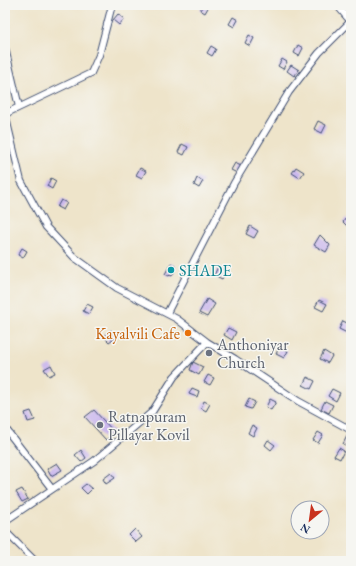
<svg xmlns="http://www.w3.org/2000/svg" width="356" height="566" viewBox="0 0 356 566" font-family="'EB Garamond',serif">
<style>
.building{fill:#cbb8ed}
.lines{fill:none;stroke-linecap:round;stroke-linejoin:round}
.minor-casing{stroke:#3b4a6e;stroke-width:8}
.minor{stroke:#fff;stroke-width:6}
.culture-dot{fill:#0f9aa8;stroke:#f6f6f2;stroke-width:1.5}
.food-dot{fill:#e8710a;stroke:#f6f6f2;stroke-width:1.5}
.worship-dot{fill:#6b7280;stroke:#f6f6f2;stroke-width:1.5}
.labels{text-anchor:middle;stroke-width:3;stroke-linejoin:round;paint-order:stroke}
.culture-label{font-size:16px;fill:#0d838f;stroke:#f6f6f2;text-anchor:start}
.food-label{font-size:16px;fill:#c56008;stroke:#f6f6f2;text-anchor:end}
.worship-label{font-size:16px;fill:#5b616d;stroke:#f6f6f2;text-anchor:start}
</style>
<rect width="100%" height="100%" fill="#f6f6f2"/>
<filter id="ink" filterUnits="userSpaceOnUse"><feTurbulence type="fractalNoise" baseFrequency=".025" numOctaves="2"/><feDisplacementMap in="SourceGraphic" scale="8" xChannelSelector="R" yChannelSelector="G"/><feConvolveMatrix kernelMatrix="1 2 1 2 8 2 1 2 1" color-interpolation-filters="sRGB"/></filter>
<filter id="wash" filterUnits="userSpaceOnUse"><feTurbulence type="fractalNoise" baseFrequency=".012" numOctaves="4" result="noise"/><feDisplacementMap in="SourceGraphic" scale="16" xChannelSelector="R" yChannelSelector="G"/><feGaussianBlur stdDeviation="0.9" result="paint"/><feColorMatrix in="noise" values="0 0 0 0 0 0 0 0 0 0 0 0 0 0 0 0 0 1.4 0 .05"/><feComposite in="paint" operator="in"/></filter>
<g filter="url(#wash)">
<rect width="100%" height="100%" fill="#eee4ca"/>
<g id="blocks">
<path class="building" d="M203 5 209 6 205 13 200 10Z
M118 14 124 19 119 25 113 20Z
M233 17 238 20 234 27 229 24Z
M249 35 254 38 250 46 245 43Z
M298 45 303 48 299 56 294 53Z
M211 46 216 49 212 56 207 53Z
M282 59 287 62 283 69 278 66Z
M291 65 299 70 294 76 287 71Z
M318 121 326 125 322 133 314 129Z
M182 144 188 147 184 155 178 152Z
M235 163 241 166 237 173 231 170Z
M296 167 304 172 300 178 292 173Z
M140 168 146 171 142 178 136 175Z
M51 178 56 181 52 189 47 186Z
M197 178 203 181 199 188 194 185Z
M61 200 67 203 63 210 57 207Z
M346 218 351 223 350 229 343 222Z
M250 226 258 231 254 238 246 234Z
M320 235 330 245 326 252 314 245Z
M22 248 27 251 23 258 18 255Z
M171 263 176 267 172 276 170 275 169 276 165 274Z
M218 267 226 271 222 279 214 275Z
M207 299 215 304 207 317 199 313Z
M319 300 327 304 323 311 315 307Z
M87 304 93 307 89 314 83 311Z
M343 321 351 325 347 333 339 329Z
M228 328 236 332 232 340 224 335Z
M111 330 116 337 109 342 103 336Z
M280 346 288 351 284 358 276 354Z
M324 351 332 356 328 363 320 359Z
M193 362 203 367 199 375 190 370Z
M51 365 55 373 49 376 44 369Z
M208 375 214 378 210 385 204 382Z
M307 377 315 381 311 389 303 385Z
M192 388 199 391 197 397 189 394Z
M332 389 340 393 336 401 328 396Z
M249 399 255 402 251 409 245 407Z
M270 399 276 402 271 410 266 407Z
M204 401 210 404 206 411 201 408Z
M325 401 333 405 329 413 321 409Z
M94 410 114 432 106 440 85 417Z
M31 411 35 420 28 422 25 413Z
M252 425 257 428 253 436 248 433Z
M318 432 323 435 318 443 313 440Z
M347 436 351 438V448L343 444Z
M268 440 275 445 271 450 265 445Z
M339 448 344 451 340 459 334 456Z
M81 450 86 458 81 462 75 455Z
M57 463 62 470 51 476 47 469Z
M111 473 115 478 106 484 103 479Z
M86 484 92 489 87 494 81 488Z
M22 489 28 499 22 502 16 492Z
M135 529 142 537 136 542 129 535Z"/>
</g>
</g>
<g filter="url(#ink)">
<use href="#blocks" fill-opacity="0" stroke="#3b4a6e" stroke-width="1"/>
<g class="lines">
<g class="minor-casing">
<path id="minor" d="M337 5 351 22
M5 48 19 107 5 114 21 181 46 227 74 257 117 288 177 319 207 342 235 359 298 401 351 430
M16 109 91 73 99 55 112 5
M167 313 234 183 289 92 319 53 351 21
M5 428 52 489
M5 521 94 461 152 412 174 377 207 342
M5 531 35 561"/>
</g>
<use href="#minor" class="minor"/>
</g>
</g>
<circle class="culture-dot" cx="171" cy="270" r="4"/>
<circle class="food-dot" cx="188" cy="333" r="4"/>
<g class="worship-dot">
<circle cx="209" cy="353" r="4"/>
<circle cx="100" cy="425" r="4"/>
</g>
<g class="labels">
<g class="culture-label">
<text x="179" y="276">SHADE</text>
</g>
<g class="food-label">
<text x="180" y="339">Kayalvili Cafe</text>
</g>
<g class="worship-label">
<text x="217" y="350">Anthoniyar<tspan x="217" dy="18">Church</tspan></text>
<text x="108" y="422">Ratnapuram<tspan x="108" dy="18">Pillayar Kovil</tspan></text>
</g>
</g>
<rect width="356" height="566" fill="none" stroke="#f6f6f2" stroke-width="20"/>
<g transform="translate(310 520) rotate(209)"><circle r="19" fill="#f6f6f2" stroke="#9ea6b7"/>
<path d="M0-3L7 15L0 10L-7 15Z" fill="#c8321e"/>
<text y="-6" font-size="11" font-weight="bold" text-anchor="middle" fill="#1b2f5e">N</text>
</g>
</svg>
